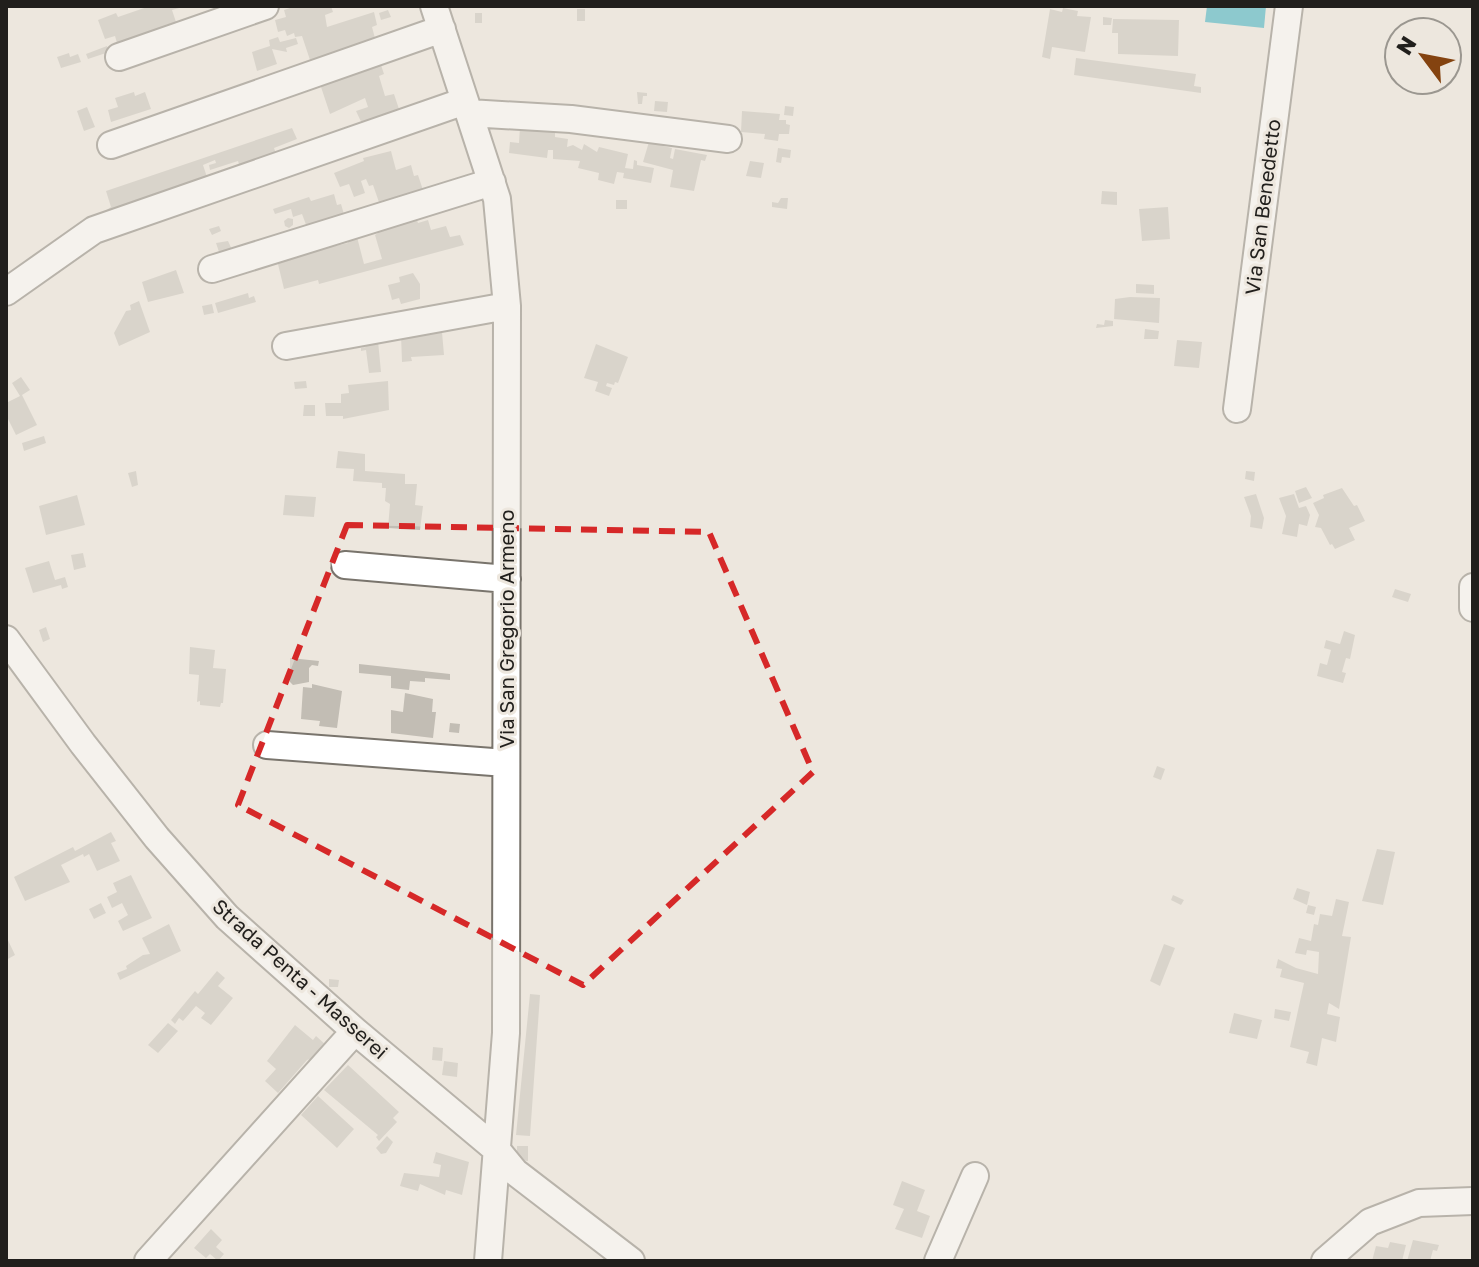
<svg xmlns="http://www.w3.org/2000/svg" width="1479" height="1267" viewBox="0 0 1479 1267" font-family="'Golos Text',sans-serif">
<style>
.water{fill:#1aa4ba}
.building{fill:#c2bdb4}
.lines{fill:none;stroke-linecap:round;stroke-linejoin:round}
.minor-casing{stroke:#79746c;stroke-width:30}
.minor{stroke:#fff;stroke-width:26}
.marked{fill:none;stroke:#d62828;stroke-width:6;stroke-dasharray:16 10;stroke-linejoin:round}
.labels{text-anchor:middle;stroke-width:6;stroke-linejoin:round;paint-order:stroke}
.street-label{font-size:20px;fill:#211f1c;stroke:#ede7de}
</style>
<rect width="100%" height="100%" fill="#ede7de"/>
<path class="water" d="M1207 6H1266L1264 28 1205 22Z"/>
<path class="building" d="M150 6 183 7 172 10 176 22 166 25 167 27 126 42V40L117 43 115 36 105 39 98 20 116 13 118 17Z
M296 6H331L333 12 325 15 327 27 374 12 377 25 372 27 376 42 345 52 344 49 324 58 322 56 310 60 302 36 295 37 294 33 287 36 285 30 278 32 275 20 286 17 284 10Z
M1063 8 1078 11 1077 16 1091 17 1085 52 1052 47 1050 59 1042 57 1050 9 1062 12Z
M577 9H585V21H577Z
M388 10 391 17 381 20 379 13Z
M475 13H482V23H475Z
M1103 17 1112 18 1111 25H1103Z
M1113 19 1179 20 1178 56 1118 54V33H1112Z
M278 37 280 42 296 38 298 44 286 48 287 52 272 49 277 64 257 71 252 52 270 46 269 40Z
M107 46 109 52 88 59 86 54Z
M69 53 70 57 78 54 81 62 61 68 57 57Z
M1076 58 1196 74 1194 86 1201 87V93L1074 75Z
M381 65 384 74 379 76 385 96 394 94 402 118 364 128 356 111 368 107 365 98 330 114 320 84Z
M134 92 135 96 145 92 151 109 111 122 108 110 118 107 115 98Z
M637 92 647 93V96H643L642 104H638Z
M655 101 668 102 667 112 654 111Z
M785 106 794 107 793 116 784 115Z
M87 107 95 127 84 131 77 111Z
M742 111 780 114 779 120H786V124L790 125 789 134H779L778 141 764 139 765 134 741 132Z
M520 126 555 130V137L568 139 567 147 573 145 582 150 584 144 597 152 599 147 628 154 625 168 633 169 634 160 637 161V165L654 168 651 183 623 178 624 173 617 172 614 184 598 180 599 173 578 168 580 161 553 159V150H548L547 158 509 153 510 142 519 143Z
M292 128 297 139 274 148 279 162 242 174 238 161 210 170 209 165 216 163 215 160 203 165 207 177 193 181 194 185 108 220 105 211 111 207 106 191Z
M651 135 665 138 663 146 672 148 670 158 673 159 675 149 707 155 705 161 701 160 694 191 670 187 673 170 643 162Z
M778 148 791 150 790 158 782 157 781 163 776 162Z
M391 151 396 170 411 165 414 176 418 175 425 196 381 208 373 185 369 186 366 179 361 181 365 193 354 197 349 184 340 187 334 173 364 161 363 158Z
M750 161 764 163 761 178 746 176Z
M1102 191 1117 192V205L1101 204Z
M334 194 337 205 341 204 346 221 308 230 302 214 293 217 291 209 275 214 273 209 309 197 311 201Z
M781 198H788L787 209 772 207V202L778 203Z
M616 200H627V209H616Z
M1168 207 1170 239 1142 241 1139 209Z
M288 218 293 219V225L289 228 285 226 284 221Z
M411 219 412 222 417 220 418 223 428 220 431 230 446 226 450 237 460 235 464 245 319 284 318 280 284 289 277 260 330 244 331 247 348 243 347 240 357 237 364 264 382 259 375 235 378 233 377 230Z
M219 226 221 231 212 235 209 229Z
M228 241 234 254 221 258 216 243Z
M176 270 184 293 148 302 142 282Z
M413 273 420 284V299L401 304 399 298 392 300 388 285 400 282 399 277Z
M1136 284 1154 285V294L1136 293Z
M248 293 249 298 254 296 256 302 218 313 215 303Z
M1130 297 1160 298 1159 323 1114 319 1115 299Z
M139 301 150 332 119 346 114 333 126 311 131 310 130 305Z
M212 304 214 313 204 315 202 306Z
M1105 320 1113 321V326L1096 328 1097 324 1104 325Z
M1145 329 1159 331 1158 339H1144Z
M442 332 444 355 411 357 412 361 402 362 401 335Z
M1177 340 1202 342 1199 368 1174 366Z
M378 341 381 372 369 373 366 350 361 351V348L366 347V343Z
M596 344 628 357 618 383 615 382 614 385 607 383 606 386 612 388 609 396 595 391 598 382 584 378Z
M21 377 30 390 22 395 37 425 16 435 6 415V403L20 396 12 383Z
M306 381 307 388 295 389 294 382Z
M388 381 389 410 343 419V416H326L325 403H341V394L349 393 348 385Z
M304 405H315V416H303Z
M44 436 46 443 24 451 22 443Z
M338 451 365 454V471L405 474V484H417L415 505 423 506 420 530 388 528 390 504 385 501 386 488H382V483L353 481 354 469 336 468Z
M136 471 138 485 132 487 128 473Z
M1246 471 1255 472 1254 481 1245 479Z
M1306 487 1312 498 1299 503 1295 491Z
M1342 488 1354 506 1357 505 1365 521 1349 528 1355 540 1335 549 1332 544 1330 545 1321 528 1315 527 1319 515 1313 503 1324 498 1323 495Z
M1256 494 1264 518 1262 529 1250 527 1251 516 1244 497Z
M1294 494 1299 508 1306 506 1310 515 1307 526 1299 524 1297 537 1282 534 1286 516 1279 498Z
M77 495 85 525 46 535 39 506Z
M285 495 316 497 314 517 283 515Z
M83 553 86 567 74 570 71 555Z
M49 561 55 580 65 577 68 587 62 589 61 585 33 593 25 568Z
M1395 589 1411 594 1408 602 1392 597Z
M46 627 50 639 43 642 39 630Z
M1344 631 1355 635 1350 659 1346 658 1342 672 1346 673 1343 683 1317 676 1320 663 1327 665 1331 650 1324 648 1326 640 1340 644Z
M190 647 215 650 213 668 226 669 223 703H221L220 707 200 705V701L197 702 199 675 189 674Z
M290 658 319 661 318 666 312 665 309 668V682L293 685 290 682Z
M359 664 450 674V680L425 678V682L410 681 409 690 391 688V676L359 673Z
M312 684 342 691 337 728 319 726 320 721 301 719 303 687 312 688Z
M405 693 433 699 432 712H436L433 738 391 733V710L403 712Z
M450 723 460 724 459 733 449 732Z
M1157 766 1165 769 1161 780 1153 777Z
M111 832 116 841 111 843 120 861 97 871 89 854 84 857 83 854 61 865 70 882 25 901 14 877 73 847 75 851Z
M1377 849 1395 852 1383 905 1362 901Z
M131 875 152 918 123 931 118 921 128 915 122 903 112 908 107 897 117 892 113 883Z
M1297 888 1310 892 1307 905 1293 899Z
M1173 895 1184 900 1181 905 1171 900Z
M1336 899 1349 902 1342 936 1351 937 1339 1009 1329 1003 1327 1014 1340 1017 1336 1042 1322 1038 1317 1066 1306 1063 1309 1052 1290 1047 1304 983 1280 977 1282 969 1276 968 1278 959 1296 968 1318 974 1319 952 1307 950 1306 955 1295 953 1299 938 1311 941 1314 924 1318 925 1320 914 1332 916Z
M101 903 106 913 94 919 89 909Z
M1308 905 1316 907 1314 915 1306 913Z
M169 924 181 951 120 980 117 973 127 969 126 966 143 955 150 954 142 938Z
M6 936 15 955 6 960Z
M1164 944 1175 948 1160 986 1150 981Z
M217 971 225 978 218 986 233 998 211 1025 201 1018 205 1013 196 1006 183 1021 179 1018 175 1024 171 1020 195 991 198 994Z
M329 979 339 980 338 987H329Z
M530 994 540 995 530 1136 516 1135Z
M1275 1009 1291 1012 1289 1021 1274 1018Z
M1234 1013 1262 1020 1257 1039 1229 1033Z
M168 1023 178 1031 158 1053 148 1045Z
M295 1025 313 1040 316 1036 326 1045 315 1057 307 1060 278 1093 265 1081 276 1069 267 1061Z
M433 1047 443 1048 442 1061 432 1060Z
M444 1061 458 1063 457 1077 442 1075Z
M348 1065 399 1112 393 1118 397 1122 379 1141 376 1137 378 1135 324 1090Z
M318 1096 354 1129 337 1148 301 1115Z
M387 1136 393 1142 386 1153 381 1154 376 1148Z
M517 1146H528V1161L517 1160Z
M436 1152 469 1162 462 1195 446 1190 445 1195 420 1184 418 1191 400 1186 404 1173 439 1177 441 1165 433 1163Z
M902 1181 925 1190 917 1211 930 1216 922 1238 895 1229 904 1209 893 1205Z
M211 1229 222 1240 216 1247 224 1254 218 1261 210 1254 206 1258 194 1248Z
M1413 1240 1439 1245 1437 1251 1433 1250 1430 1261H1407Z
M1390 1242 1406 1245 1402 1261H1372L1376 1246 1388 1248Z"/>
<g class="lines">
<g class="minor-casing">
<path id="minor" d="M434 6 497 199 507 306 506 1033 488 1261
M119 57 265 6
M469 113 571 119 728 139
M111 145 442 29
M212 269 492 182
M6 292 94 230 465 101
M286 346 507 306
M1237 409 1289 6
M345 565 507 579
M1473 587V608
M6 639 83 744 157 838 227 917 355 1031 497 1150 515 1172 631 1261
M267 745 506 763
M148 1261 355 1031
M938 1261 975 1176
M1325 1261 1370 1222 1419 1203 1473 1201"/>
</g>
<use href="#minor" class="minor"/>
</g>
<path d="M0 0H1479V1267H0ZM347 525 709 532 813 772 583 985 238 805Z" fill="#ede7de" fill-opacity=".55" fill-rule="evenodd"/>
<path class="marked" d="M347 525 709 532 813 772 583 985 238 805Z"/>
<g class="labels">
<g class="street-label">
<text transform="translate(1263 207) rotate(-83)" y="7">Via San Benedetto</text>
<text transform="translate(507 629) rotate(-90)" y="7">Via San Gregorio Armeno</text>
<text transform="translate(300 979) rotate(42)" y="7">Strada Penta - Masserei</text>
</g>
</g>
<rect width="1479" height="1267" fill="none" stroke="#211f1c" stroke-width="16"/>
<g transform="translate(1423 56) rotate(302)"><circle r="38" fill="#ede7de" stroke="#9b9790" stroke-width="2"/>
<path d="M0-6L14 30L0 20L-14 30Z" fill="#844310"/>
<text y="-12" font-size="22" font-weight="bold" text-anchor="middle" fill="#211f1c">N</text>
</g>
</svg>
